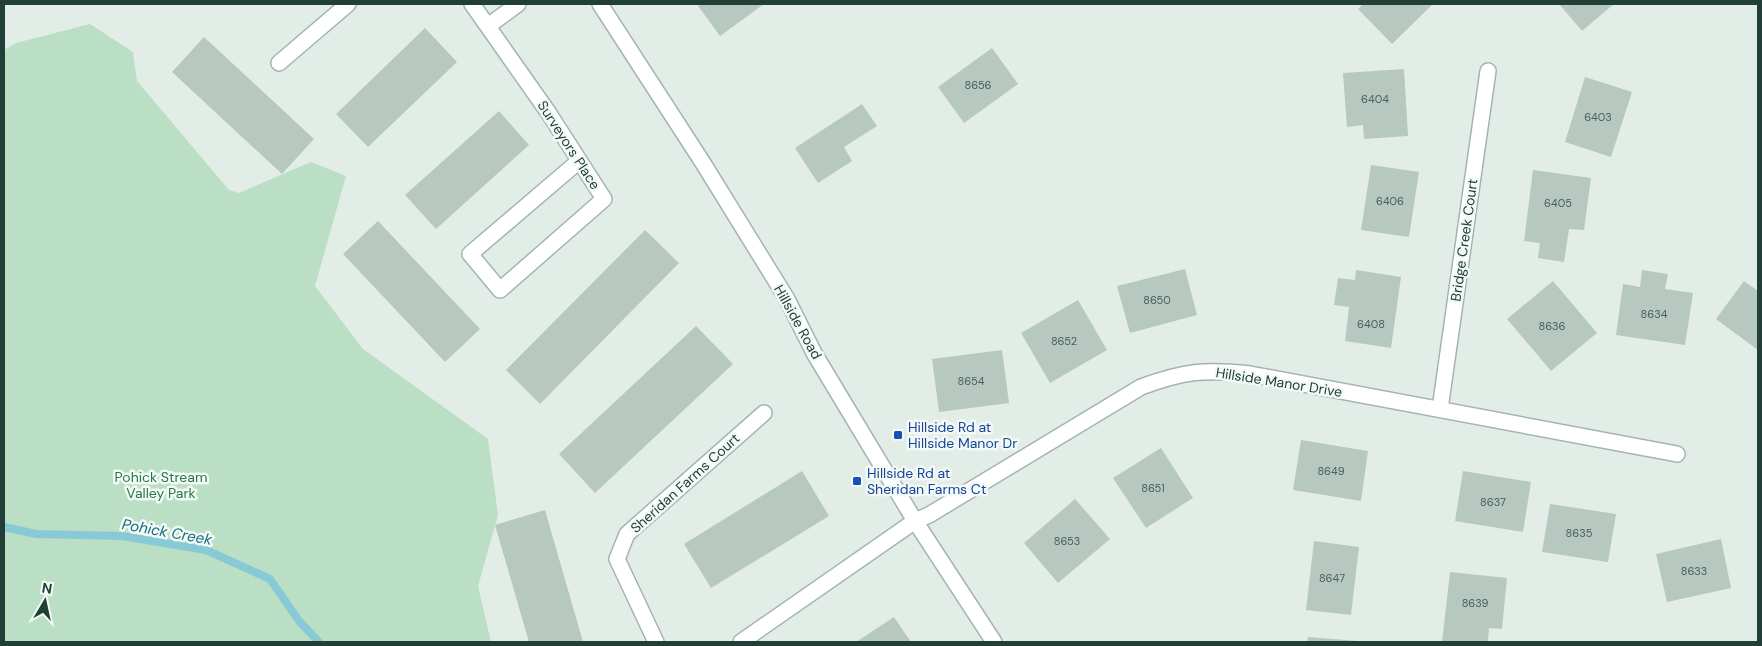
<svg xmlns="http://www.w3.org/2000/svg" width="1762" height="646" viewBox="0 0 1762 646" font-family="'DM Sans',sans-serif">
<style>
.green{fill:#badfc4}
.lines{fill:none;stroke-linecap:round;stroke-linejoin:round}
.stream{stroke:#87cad5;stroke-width:8}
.building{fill:#b7c8c1}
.minor-casing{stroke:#a4b5af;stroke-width:18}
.minor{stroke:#fff;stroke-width:15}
.transit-dot{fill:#1a4fb4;stroke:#f3f9f6;stroke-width:2}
.labels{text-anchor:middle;stroke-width:5;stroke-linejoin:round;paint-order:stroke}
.number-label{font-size:11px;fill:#46615a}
.street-label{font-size:14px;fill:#213f37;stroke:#f3f9f6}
.transit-label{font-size:14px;fill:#164399;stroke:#f3f9f6;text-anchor:start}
.park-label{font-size:14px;fill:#287947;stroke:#f3f9f6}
.water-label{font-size:15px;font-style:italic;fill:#176e7f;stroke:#f3f9f6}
</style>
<rect width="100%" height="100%" fill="#e2ede8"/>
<path class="green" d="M90 24 133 52 137 81 229 190 239 193 311 162 346 176 315 286 363 349 488 439 498 515 478 586 491 642H4V50L16 43Z"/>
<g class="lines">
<path class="stream" d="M4 527 36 534 122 536 206 550 270 579 299 621 319 642"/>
</g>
<path class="building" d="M701 4H764L720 36 698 6Z
M1363 4H1433L1392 44 1358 9Z
M1559 4H1614L1582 31Z
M425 28 457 62 368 147 336 114Z
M204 37 314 139 282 174 172 72Z
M992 48 1018 84 964 123 938 87Z
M1404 69 1408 136 1364 139 1363 125 1347 127 1343 73Z
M1585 77 1632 92 1611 157 1565 142Z
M862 104 877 126 844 147 852 161 818 183 795 148Z
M499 111 529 145 436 229 405 195Z
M1371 165 1419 172 1409 237 1361 230Z
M1533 170 1591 178 1584 230 1569 229 1564 262 1538 258 1540 243 1524 241Z
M378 221 480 329 445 362 343 254Z
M645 230 679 263 540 404 506 370Z
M1185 269 1197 315 1130 333 1117 286Z
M1356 270 1401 277 1391 348 1345 341 1349 307 1334 305 1338 278 1355 280Z
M1642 270 1668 274 1665 289 1693 293 1685 345 1616 335 1623 284 1640 287Z
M1553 281 1597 333 1551 371 1507 319Z
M1744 281 1758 291V350L1716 319Z
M1078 300 1107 350 1050 383 1021 333Z
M696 326 733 364 595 493 559 454Z
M1002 350 1009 403 939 412 932 359Z
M1301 440 1368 451 1361 501 1293 490Z
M1161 448 1193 498 1146 528 1113 478Z
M802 471 829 516 711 588 684 544Z
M1463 471 1531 482 1523 532 1455 521Z
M1075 499 1110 539 1058 583 1024 543Z
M1550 504 1616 514 1608 562 1542 552Z
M545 510 583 642H529L495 525Z
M1721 539 1731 588 1667 602 1656 554Z
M1314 541 1359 547 1351 615 1306 610Z
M1450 572 1507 578 1502 629 1489 628 1488 642H1442Z
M894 617 911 642H856Z
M1308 637 1358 641V642H1307Z"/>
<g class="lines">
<g class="minor-casing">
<path id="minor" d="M472 4 548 112 604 199 500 290 470 254 579 161
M600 4 703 163 787 299 814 353 915 521 994 642
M488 26 518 4
M279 63 348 4
M1440 409 1488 71
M656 642 617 559 627 534 764 413
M741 642 915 521 929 515 1141 387C1184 371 1205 369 1250 374L1677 454"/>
</g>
<use href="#minor" class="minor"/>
</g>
<g class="transit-dot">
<rect x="893" y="430" width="10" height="10" rx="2.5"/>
<rect x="852" y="476" width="10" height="10" rx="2.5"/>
</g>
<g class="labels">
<g class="number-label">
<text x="978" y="89">8656</text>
<text x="1375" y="103">6404</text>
<text x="1598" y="121">6403</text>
<text x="1390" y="205">6406</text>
<text x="1558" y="207">6405</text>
<text x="1157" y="304">8650</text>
<text x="1654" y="318">8634</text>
<text x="1371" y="328">6408</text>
<text x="1552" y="330">8636</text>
<text x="1064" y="345">8652</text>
<text x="971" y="385">8654</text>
<text x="1331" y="475">8649</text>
<text x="1153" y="492">8651</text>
<text x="1493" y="506">8637</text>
<text x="1579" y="537">8635</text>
<text x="1067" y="545">8653</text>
<text x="1694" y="575">8633</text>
<text x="1332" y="582">8647</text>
<text x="1475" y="607">8639</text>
</g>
<g class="street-label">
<text transform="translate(569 145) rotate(57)" y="5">Surveyors Place</text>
<text transform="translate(1464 240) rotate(-82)" y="5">Bridge Creek Court</text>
<text transform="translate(798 322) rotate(61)" y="5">Hillside Road</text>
<text transform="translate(1279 382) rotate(9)" y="5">Hillside Manor Drive</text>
<text transform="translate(685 483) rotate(-42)" y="5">Sheridan Farms Court</text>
</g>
<g class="transit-label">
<text x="908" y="432">Hillside Rd at<tspan x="908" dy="16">Hillside Manor Dr</tspan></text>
<text x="867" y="478">Hillside Rd at<tspan x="867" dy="16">Sheridan Farms Ct</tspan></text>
</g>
<g class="park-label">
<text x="161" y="482">Pohick Stream<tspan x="161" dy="16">Valley Park</tspan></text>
</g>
<g class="water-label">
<text transform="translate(167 532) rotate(10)" y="5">Pohick Creek</text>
</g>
</g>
<rect width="1762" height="646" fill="none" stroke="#213f37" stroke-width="10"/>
<g transform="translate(45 601) rotate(9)" stroke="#f3f9f6" stroke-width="4" paint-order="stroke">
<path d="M0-4L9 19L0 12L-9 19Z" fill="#213f37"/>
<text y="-8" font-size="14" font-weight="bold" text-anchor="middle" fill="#213f37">N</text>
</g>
</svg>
